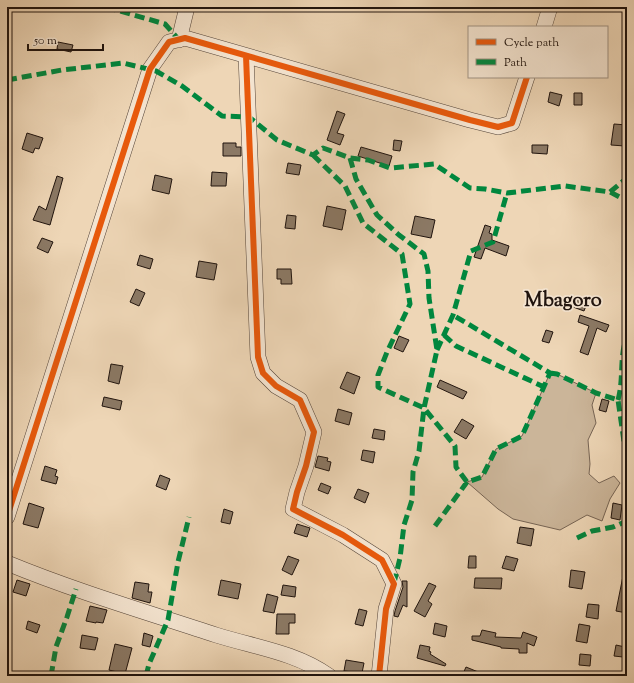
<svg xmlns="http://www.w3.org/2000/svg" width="634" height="683" viewBox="0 0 634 683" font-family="'Sorts Mill Goudy',serif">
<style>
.green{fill:#cbb599;stroke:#766454}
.building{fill:#8b7965;stroke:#20140e}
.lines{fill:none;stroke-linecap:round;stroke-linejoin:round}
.minor-casing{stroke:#544438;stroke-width:16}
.minor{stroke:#f4e4d0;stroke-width:15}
.quiet{stroke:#00873e;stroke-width:5;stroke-dasharray:10 5;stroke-linecap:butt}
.cycleway-casing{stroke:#f4e4d0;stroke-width:8}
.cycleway{stroke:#e8590c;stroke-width:6}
.labels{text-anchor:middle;stroke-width:3.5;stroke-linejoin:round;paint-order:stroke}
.district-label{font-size:20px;font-weight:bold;fill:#20140e;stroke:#f4e4d0}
</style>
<rect width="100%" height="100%" fill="#eed6b6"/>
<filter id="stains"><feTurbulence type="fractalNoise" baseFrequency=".005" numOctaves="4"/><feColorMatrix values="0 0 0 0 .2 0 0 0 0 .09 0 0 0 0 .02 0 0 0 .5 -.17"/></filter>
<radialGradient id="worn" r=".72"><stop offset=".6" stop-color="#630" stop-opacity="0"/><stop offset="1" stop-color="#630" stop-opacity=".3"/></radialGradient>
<path class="green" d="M550 373 557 374 596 393 592 405 596 423 588 440 590 464 589 474 599 483 614 476 620 483 610 499 602 521 587 515 560 530 513 519 498 509 467 482 482 477 496 449 522 436Z"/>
<path class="building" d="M58 42 73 45 71 52 57 49Z
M550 92 562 95 559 106 548 102Z
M574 93H582V105H574Z
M337 111 345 114 337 133 344 135 340 145 327 140Z
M614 124 627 125 625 146 611 145Z
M27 133 43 138 39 149 35 148 33 153 22 149Z
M394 140 402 141 400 151 393 150Z
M223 143H236V147H241V156H223Z
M532 145H548L547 154 532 153Z
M361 147 392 156 389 166 358 156Z
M288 163 301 165 299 175 286 173Z
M212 172 227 173 226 186H211Z
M155 175 172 179 169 194 152 190Z
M57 176 63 178 50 225 33 220 39 206 46 210Z
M327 206 346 210 342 230 323 226Z
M287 215 296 216 295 229 285 228Z
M415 216 435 220 431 238 411 234Z
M485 225 491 227 489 233 492 234V240L509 246 506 256 485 248 481 259 474 257Z
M42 238 53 242 48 253 37 248Z
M140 255 153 259 150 269 137 265Z
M199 261 217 264 214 280 196 277Z
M277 269H291L292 284H281V279H277Z
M136 289 145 293 139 306 130 302Z
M576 299 587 303 584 311 573 307Z
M580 315 609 325 606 332 597 328 588 355 580 352 589 326 578 322Z
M546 330 553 332 549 343 542 341Z
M399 336 409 340 403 352 394 348Z
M111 364 123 366 119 384 108 381Z
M347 372 360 377 354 394 340 388Z
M440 380 467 392 463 399 437 387Z
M104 397 122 401 120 410 102 406Z
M602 399 609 401 606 412 599 410Z
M338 409 352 413 349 425 335 421Z
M462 419 474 426 466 439 454 432Z
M374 429 385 431 384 440 372 438Z
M363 450 375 452 373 463 361 460Z
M318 456 328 458 327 461 331 462 329 471 315 467Z
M45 466 57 470 55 476 58 477 56 484 41 480Z
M160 475 170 479 166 490 156 486Z
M321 483 331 487 328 494 318 490Z
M358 489 369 493 365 503 354 498Z
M29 503 44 508 38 528 23 524Z
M613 503 622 505 620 520 611 518Z
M224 509 233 512 230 524 221 522Z
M297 524 310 528 307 537 294 533Z
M520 527 534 529 531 546 517 543Z
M288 556 299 560 292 575 282 570Z
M469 556H476V568H468Z
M506 556 518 559 514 571 502 568Z
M571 570 585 572 582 589 569 587Z
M623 576H627V613L616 611Z
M475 578H502L501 589 474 588Z
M17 580 30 584 26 596 13 592Z
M221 580 241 584 238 599 218 595Z
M402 581H407V607L403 605 398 617 394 616 395 611 403 587Z
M135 582 149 584 148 592H152L150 603 132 598Z
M429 583 436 586 428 601 432 604 425 617 414 611Z
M283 585 296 587 295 597 281 595Z
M267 594 278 597 274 613 263 611Z
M588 604 599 605 598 619 586 617Z
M90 606 107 610 103 623 96 622V623L86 621Z
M359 609 367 611 363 626 355 624Z
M277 614H295V623H289V634H276Z
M28 621 40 625 37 633 26 629Z
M435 623 447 626 445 637 433 634Z
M579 624 590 626 587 643 576 641Z
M482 630 496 633 495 637 521 638 523 632 537 637 534 646 527 643V653H519V649L501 648V647L472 640V636H480Z
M144 633 153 636 150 647 142 645Z
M82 635 98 638 95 650 80 648Z
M115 644 132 648 125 674 109 670Z
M420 645 430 647 429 651 431 652 430 654 446 664 445 666 417 658Z
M616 645 625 647 623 657 614 656Z
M580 654 591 655 590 666 579 665Z
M346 660 364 663 362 673 344 671Z
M466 667 488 676H462Z"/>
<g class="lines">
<g class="minor-casing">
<path id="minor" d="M544 27 550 7
M179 40 187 7
M246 56 258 357 263 373 276 386 300 400 314 432 306 466 297 492 293 509 343 535 382 560 394 584 386 609 379 676
M7 517 150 69 169 42 185 38 470 120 498 127 512 123 527 77
M7 563C75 591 146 612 216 635 254 647 295 652 329 676"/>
</g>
<use href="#minor" class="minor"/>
<path class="quiet" d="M106 7 165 24 179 40
M7 80 62 70 123 63 156 71 182 86 222 116 249 117 277 140 313 155 323 148 350 158 368 160 390 168 434 164 470 188 485 189 507 193 565 186 610 192 627 201
M313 155 345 186 363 223 402 254 410 304 387 352 378 375V387L424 408 455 446 456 467 467 482 482 477 496 449 522 436 550 373 453 315
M350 158 356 179 377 215 399 235 424 254 428 271 429 298 437 350 424 408 419 451 413 472 412 500 404 525 400 558 394 583
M610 192 627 178
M444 335 456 346 544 387
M437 350 453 315 471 251 493 242 507 193
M550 373 557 374 596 393 618 400 627 462
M618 400C624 379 619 356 627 337
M435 526 467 482
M577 538 592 531 613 527 627 521
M51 676 56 647 67 617 76 589
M146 676 149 664 168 620 178 562 189 517"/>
<g class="cycleway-casing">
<path id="cycleway" d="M246 56 258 357 263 373 276 386 300 400 314 432 306 466 297 492 293 509 343 535 382 560 394 584 386 609 379 676
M7 517 150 69 169 42 185 38 470 120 498 127 512 123 527 77"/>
</g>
<use href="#cycleway" class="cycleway"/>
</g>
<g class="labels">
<g class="district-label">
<text x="563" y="306">Mbagoro</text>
</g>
</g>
<rect width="634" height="683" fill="none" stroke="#eed6b6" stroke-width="24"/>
<rect x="8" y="8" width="618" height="667" fill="none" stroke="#20140e" stroke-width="2"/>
<rect x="12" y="12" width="610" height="659" fill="none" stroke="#20140e"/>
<rect x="468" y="26" width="140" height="52" fill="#f4e4d0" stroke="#9f9182"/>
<rect x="476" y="39" width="20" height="6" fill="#e8590c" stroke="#9f9182"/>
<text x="504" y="46" font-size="12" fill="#20140e">Cycle path</text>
<rect x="476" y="59" width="20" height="6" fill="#00873e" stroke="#9f9182"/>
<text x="504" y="66" font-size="12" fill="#20140e">Path</text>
<path d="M28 44v6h75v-6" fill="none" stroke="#20140e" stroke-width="2"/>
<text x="34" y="44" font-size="12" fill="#20140e" stroke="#f4e4d0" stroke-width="3" paint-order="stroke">50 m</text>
<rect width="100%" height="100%" filter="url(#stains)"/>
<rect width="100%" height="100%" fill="url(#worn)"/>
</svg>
